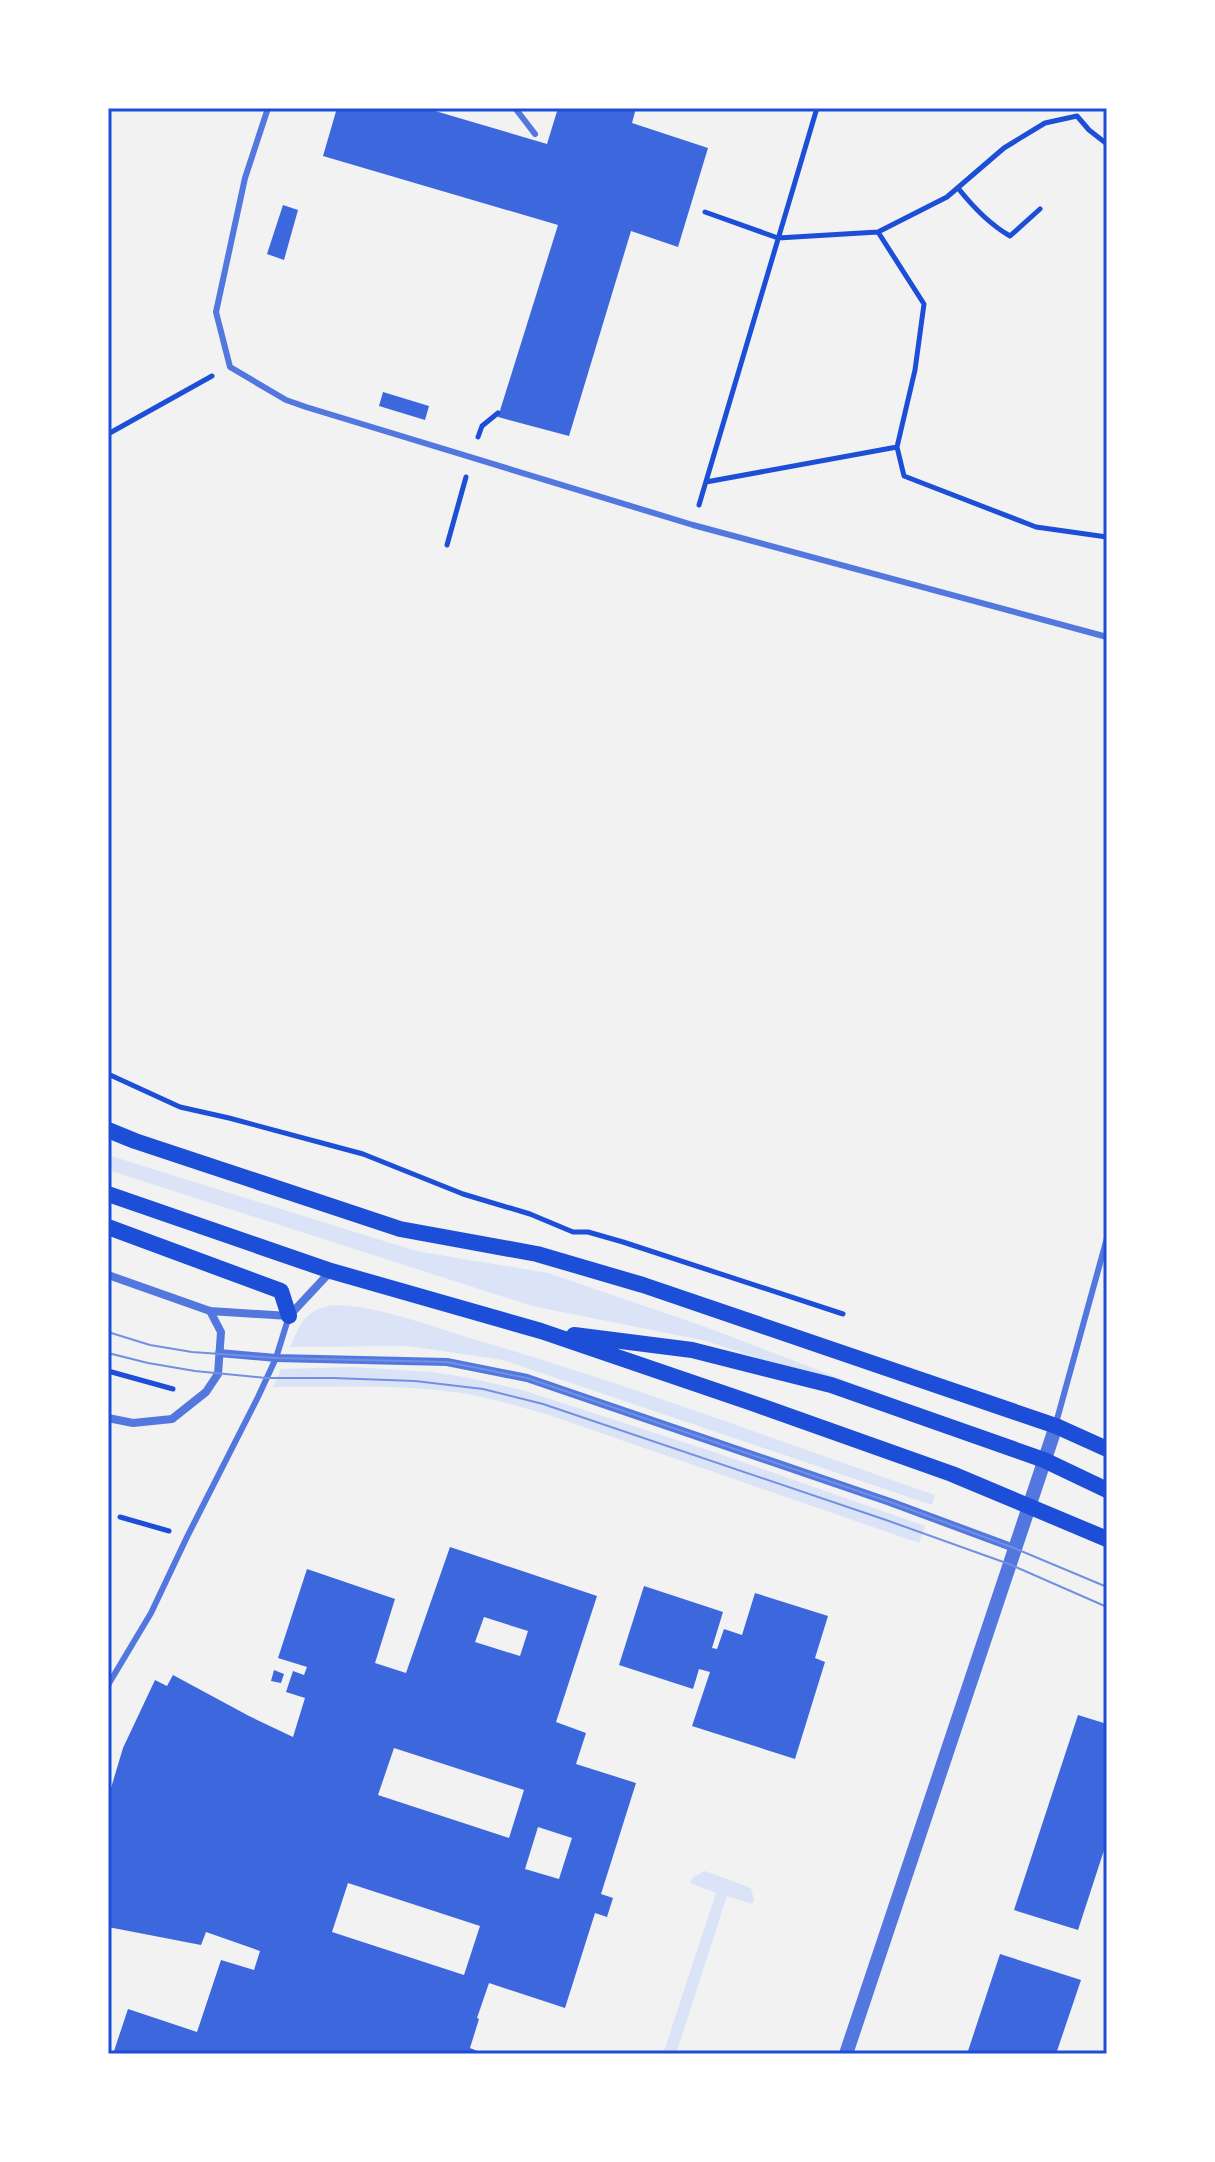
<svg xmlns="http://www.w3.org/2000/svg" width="1215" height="2162" viewBox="0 0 1215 2162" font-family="Signika,sans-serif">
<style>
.green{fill:#dbe4f7}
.building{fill:#3d67dc;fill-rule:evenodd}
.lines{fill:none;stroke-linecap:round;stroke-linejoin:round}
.path{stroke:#1d4ed8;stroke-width:5}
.service{stroke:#5277de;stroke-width:6}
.minor{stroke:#5277de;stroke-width:8}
.tertiary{stroke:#5277de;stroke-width:14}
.secondary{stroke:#1d4ed8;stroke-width:16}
.tram{stroke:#7290e2;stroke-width:2}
.neatline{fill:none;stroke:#1d4ed8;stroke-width:3}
</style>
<rect width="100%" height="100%" fill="#f2f2f2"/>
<path class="green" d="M108 1155 416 1251 548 1273 703 1326 951 1421 706 1341 532 1306 108 1170Z
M333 1305C379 1305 435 1328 480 1341 633 1386 784 1443 935 1495L932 1505 503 1360 408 1346 290 1347C301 1323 304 1310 333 1305Z
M352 1367 433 1372 470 1378 522 1390 711 1451 925 1526 919 1543 546 1414C518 1406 490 1398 461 1393 399 1384 336 1387 273 1387L281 1369Z
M705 1871 751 1888 754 1900 752 1904 727 1896 676 2054H663L716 1893 690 1883 693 1877Z"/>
<path class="building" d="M337 108H425L547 144 558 108H636L632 123 708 148 678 247 631 231 569 436 498 417 558 225 323 156Z
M283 205 298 210 284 260 267 254Z
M383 392 429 406 425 420 379 406Z
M450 1547 597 1596 556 1722 586 1733 576 1764 636 1783 601 1894 613 1898 607 1917 595 1913 565 2008 489 1983 477 2018 479 2019 470 2048 485 2054H113L128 2009 197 2032 221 1960 254 1970 260 1951 206 1932 201 1945 108 1927V1798L123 1748 155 1680 167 1686 173 1675 249 1716 293 1737 305 1698 286 1692 293 1671 304 1675 307 1667 278 1658 307 1569 395 1599 375 1663 406 1673ZM484 1617 528 1631 520 1656 475 1642ZM394 1748 524 1790 509 1838 378 1795ZM538 1827 572 1838 559 1879 525 1869ZM348 1883 480 1926 464 1975 332 1932Z
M644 1586 723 1612 712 1648 717 1649 724 1629 742 1635 755 1593 828 1616 815 1658 825 1662 795 1759 692 1726 710 1672 699 1669 693 1689 619 1665Z
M274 1670 284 1674 281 1683 271 1681Z
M1078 1715 1107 1724V1841L1078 1930 1014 1910Z
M1000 1954 1081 1980 1056 2054H967Z"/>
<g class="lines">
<path class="path" d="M958 188C973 207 989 224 1010 236L1040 209
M705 212 778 238 878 232 947 197 1004 148 1045 123 1077 116 1089 130 1107 144
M878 232 924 304 915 370 897 447 904 476 1036 527 1107 537
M108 434 212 376
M478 437 482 426 498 413
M706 482 897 447
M699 505 817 108
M447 545 466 477
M108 1074 180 1107 229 1118 363 1154 463 1194 530 1214 573 1232H588L623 1242 843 1314
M108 1371 173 1389
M120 1517 169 1531"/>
<path class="service" d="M268 108 245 178 216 312 230 367 286 400 306 407 693 525 1107 637
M515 108 535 134
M1056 1423 1107 1238
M108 1685 151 1613 187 1537 258 1397 276 1358 289 1316"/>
<path class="minor" d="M108 1275 210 1311 289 1316 331 1271
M219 1353 276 1358 447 1362 527 1378 890 1502 1014 1548
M108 1418 133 1423 172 1419 206 1392 218 1374 221 1332 210 1311"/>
<path class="tertiary" d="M846 2054 1056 1426"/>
<path class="secondary" d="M108 1130 135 1141 400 1229 537 1254 643 1285 1056 1426 1107 1449
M108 1194 331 1271 541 1331 752 1403 952 1474 1107 1539
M108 1227 281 1291 289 1316
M574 1335 692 1350 831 1385 1044 1460 1107 1490"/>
<path class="tram" d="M108 1332 150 1345 192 1352 276 1358 447 1362 527 1378 890 1502 1014 1548 1107 1587
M108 1353 148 1363 195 1371 266 1378H333L415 1381 483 1389 543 1404 886 1520 1009 1564 1107 1607"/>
</g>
<rect width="1215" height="2162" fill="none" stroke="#ffffff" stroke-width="220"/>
<rect x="110" y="110" width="995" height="1942" class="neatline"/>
</svg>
